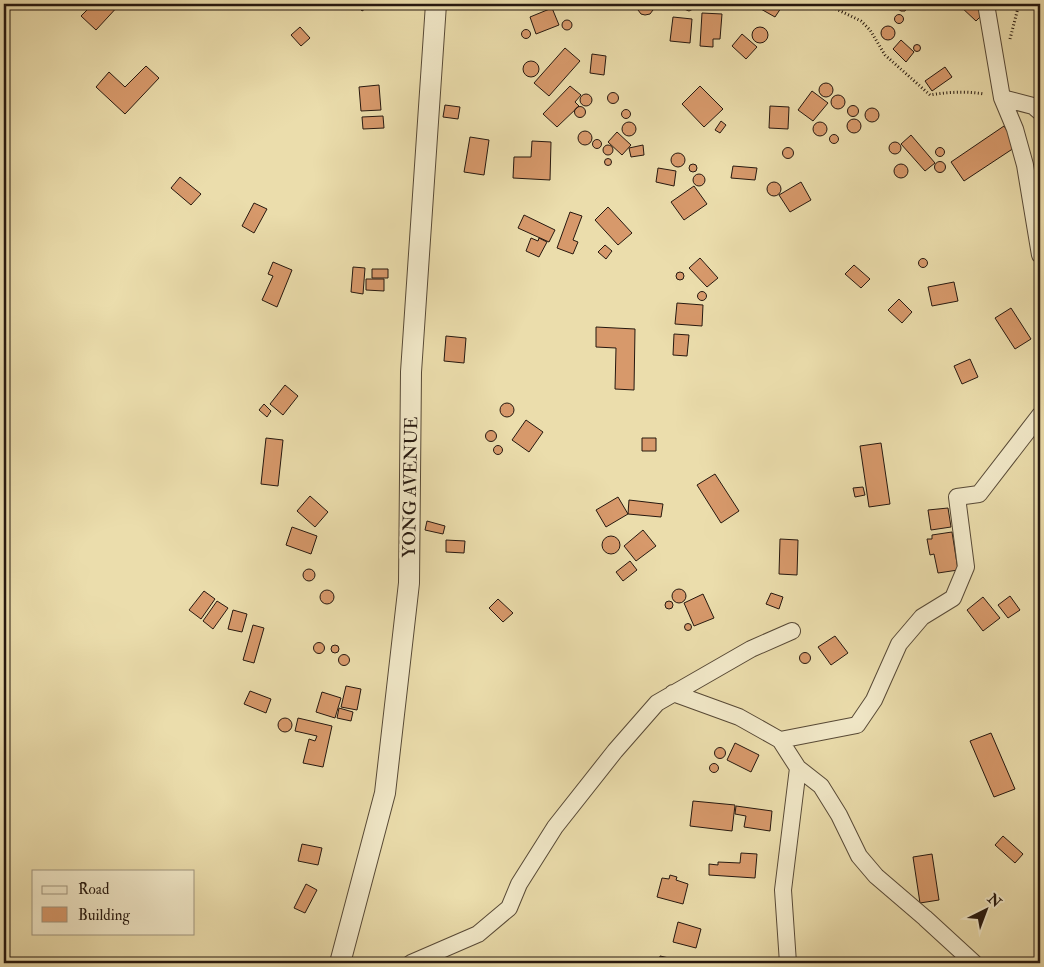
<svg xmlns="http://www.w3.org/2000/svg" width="1044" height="967" viewBox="0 0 1044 967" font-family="'IM FELL Double Pica',serif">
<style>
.building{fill:#d7996b;stroke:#26180f}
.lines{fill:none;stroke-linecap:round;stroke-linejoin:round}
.minor-casing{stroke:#574936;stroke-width:18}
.tertiary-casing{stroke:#574936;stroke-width:22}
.path{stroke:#26180f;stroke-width:3;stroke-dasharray:1 2.5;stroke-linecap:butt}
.minor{stroke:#f2e9c9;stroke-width:16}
.tertiary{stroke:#f2e9c9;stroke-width:20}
.labels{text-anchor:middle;stroke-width:5;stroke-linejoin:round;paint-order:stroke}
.street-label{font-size:18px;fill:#26180f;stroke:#f2e9c9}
</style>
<rect width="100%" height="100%" fill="#ebddac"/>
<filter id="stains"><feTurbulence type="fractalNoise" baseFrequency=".004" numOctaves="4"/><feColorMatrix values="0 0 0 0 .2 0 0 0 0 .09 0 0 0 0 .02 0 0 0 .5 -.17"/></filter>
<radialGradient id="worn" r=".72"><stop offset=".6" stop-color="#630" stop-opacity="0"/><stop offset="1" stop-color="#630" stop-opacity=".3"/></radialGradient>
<path class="building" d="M83 4H120L96 30 81 16 88 9Z
M357 4H372L362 11Z
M639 4H652L653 10 650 14 645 15 641 14 638 10Z
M681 4H696V5L693 9 689 11 684 9Z
M752 4H781L783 5 775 17Z
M897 4H909V5L905 11H901L898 9Z
M963 4H977L985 12 976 21 960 6Z
M552 8 559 25 536 34 530 17Z
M702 13 722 14 720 39H713V47L700 46Z
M894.5 19a4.5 4.5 0 1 1 9 0a4.5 4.5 0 1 1-9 0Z
M673 17 692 19 690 43 670 41Z
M562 25a5 5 0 1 1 10 0a5 5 0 1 1-10 0Z
M881 33a7 7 0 1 1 14 0a7 7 0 1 1-14 0Z
M300 27 310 38 301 46 291 35Z
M752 35a8 8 0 1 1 16 0a8 8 0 1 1-16 0Z
M521.5 34a4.5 4.5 0 1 1 9 0a4.5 4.5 0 1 1-9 0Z
M742 34 757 47 746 59 732 46Z
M901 40 914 52 906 62 893 49Z
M913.5 48a3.5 3.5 0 1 1 7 0a3.5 3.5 0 1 1-7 0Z
M565 48 580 61 549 96 534 83Z
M592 54 606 56 604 75 590 73Z
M523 69a8 8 0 1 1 16 0a8 8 0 1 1-16 0Z
M146 66 159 78 125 114 96 87 109 72 125 87Z
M945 67 952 77 932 91 925 81Z
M819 90a7 7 0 1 1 14 0a7 7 0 1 1-14 0Z
M379 85 381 110 361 111 359 87Z
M570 86 581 95 575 102 579 106 557 127 543 114Z
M700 86 723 109 704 127 682 104Z
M812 91 828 103 813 121 798 110Z
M607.5 98a5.5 5.5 0 1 1 11 0a5.5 5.5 0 1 1-11 0Z
M580 100a6 6 0 1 1 12 0a6 6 0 1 1-12 0Z
M831 102a7 7 0 1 1 14 0a7 7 0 1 1-14 0Z
M445 105 460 107 458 119 443 117Z
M847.5 111a5.5 5.5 0 1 1 11 0a5.5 5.5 0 1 1-11 0Z
M770 106 789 107 788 129 769 128Z
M574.5 112a5.5 5.5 0 1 1 11 0a5.5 5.5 0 1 1-11 0Z
M865 115a7 7 0 1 1 14 0a7 7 0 1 1-14 0Z
M621.5 114a4.5 4.5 0 1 1 9 0a4.5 4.5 0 1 1-9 0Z
M383 116 384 128 363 129 362 117Z
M847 126a7 7 0 1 1 14 0a7 7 0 1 1-14 0Z
M721 121 726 125 720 133 715 130Z
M622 129a7 7 0 1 1 14 0a7 7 0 1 1-14 0Z
M813 129a7 7 0 1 1 14 0a7 7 0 1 1-14 0Z
M1004 126 1017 146 964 181 951 162Z
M578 138a7 7 0 1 1 14 0a7 7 0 1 1-14 0Z
M617 132 631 145 622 155 608 142Z
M829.5 139a4.5 4.5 0 1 1 9 0a4.5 4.5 0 1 1-9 0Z
M911 135 935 163 925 171 901 144Z
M470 137 489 140 484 175 464 172Z
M592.5 144a4.5 4.5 0 1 1 9 0a4.5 4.5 0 1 1-9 0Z
M532 141 551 142 550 180 513 178 514 157H531Z
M889 148a6 6 0 1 1 12 0a6 6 0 1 1-12 0Z
M603 150a5 5 0 1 1 10 0a5 5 0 1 1-10 0Z
M643 145 644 155 631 157 629 148Z
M935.5 152a4.5 4.5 0 1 1 9 0a4.5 4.5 0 1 1-9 0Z
M782.5 153a5.5 5.5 0 1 1 11 0a5.5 5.5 0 1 1-11 0Z
M671 160a7 7 0 1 1 14 0a7 7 0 1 1-14 0Z
M604.5 162a3.5 3.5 0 1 1 7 0a3.5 3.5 0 1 1-7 0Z
M934.5 167a5.5 5.5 0 1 1 11 0a5.5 5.5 0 1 1-11 0Z
M689 168a4 4 0 1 1 8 0a4 4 0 1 1-8 0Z
M894 171a7 7 0 1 1 14 0a7 7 0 1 1-14 0Z
M733 166 757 168 755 180 731 178Z
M658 168 676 171 674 186 656 182Z
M693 180a6 6 0 1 1 12 0a6 6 0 1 1-12 0Z
M180 177 201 194 191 205 171 188Z
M767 189a7 7 0 1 1 14 0a7 7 0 1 1-14 0Z
M801 182 811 200 790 212 779 195Z
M694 186 707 204 684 220 671 202Z
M254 203 267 209 254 233 242 226Z
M608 207 632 233 618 245 595 220Z
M570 212 582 216 573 240 578 242 573 254 557 248Z
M524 215 555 230 549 242 518 228Z
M531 238 538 241 539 238 547 242 539 257 526 251Z
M605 245 612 251 606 259 598 252Z
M700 258 718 278 707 287 689 268Z
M918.5 263a4.5 4.5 0 1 1 9 0a4.5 4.5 0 1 1-9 0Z
M273 262 292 270 277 307 262 300 273 276 268 274Z
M854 265 870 279 861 288 845 274Z
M353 267 365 268 363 294 351 292Z
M372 269H388V278H372Z
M676 276a4 4 0 1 1 8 0a4 4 0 1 1-8 0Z
M366 279H384V291L366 290Z
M954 282 958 301 932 306 928 287Z
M697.5 296a4.5 4.5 0 1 1 9 0a4.5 4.5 0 1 1-9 0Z
M899 299 912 312 902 323 888 310Z
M677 303 703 305 702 326 675 324Z
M1011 308 1031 339 1015 349 995 318Z
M596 327 635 329 634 390 615 389 616 348 596 347Z
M674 334 689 335 687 356 673 355Z
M446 336 466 338 464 363 444 361Z
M970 359 978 377 962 384 954 366Z
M285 385 298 396 283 415 270 404Z
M500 410a7 7 0 1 1 14 0a7 7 0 1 1-14 0Z
M264 404 271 411 267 417 259 410Z
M526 420 543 432 529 452 512 440Z
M485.5 436a5.5 5.5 0 1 1 11 0a5.5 5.5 0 1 1-11 0Z
M266 438 283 440 278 486 261 484Z
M642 438H656V451H642Z
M881 443 890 504 869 507 860 446Z
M493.5 450a4.5 4.5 0 1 1 9 0a4.5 4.5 0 1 1-9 0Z
M715 474 739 511 721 523 697 485Z
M863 487 865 495 855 497 853 488Z
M310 496 328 512 315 527 297 511Z
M618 497 628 514 606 527 596 510Z
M629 500 663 504 661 517 628 514Z
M948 508 951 527 931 530 928 510Z
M427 521 445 526 443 534 425 530Z
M292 527 317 536 311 554 286 545Z
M643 530 656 546 636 561 624 546Z
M952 532 958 570 938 573 934 554 930 555 927 539H932V535Z
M602 545a9 9 0 1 1 18 0a9 9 0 1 1-18 0Z
M780 539 798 540 797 575 779 574Z
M446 540 465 541 464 553 446 552Z
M630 561 637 570 623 581 616 572Z
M303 575a6 6 0 1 1 12 0a6 6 0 1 1-12 0Z
M672 596a7 7 0 1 1 14 0a7 7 0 1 1-14 0Z
M320 597a7 7 0 1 1 14 0a7 7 0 1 1-14 0Z
M204 591 215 599 201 619 189 610Z
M771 593 783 597 779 609 766 604Z
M703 594 714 618 694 626 684 603Z
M1010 596 1020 610 1008 618 998 605Z
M983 597 1000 618 983 631 967 610Z
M498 599 513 613 503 622 489 608Z
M665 605a4 4 0 1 1 8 0a4 4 0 1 1-8 0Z
M217 601 228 608 213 629 203 621Z
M233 610 247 614 242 632 228 629Z
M684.5 627a3.5 3.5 0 1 1 7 0a3.5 3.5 0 1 1-7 0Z
M253 625 264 628 254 663 243 660Z
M835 636 848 653 831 665 818 647Z
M313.5 648a5.5 5.5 0 1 1 11 0a5.5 5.5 0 1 1-11 0Z
M331 649a4 4 0 1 1 8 0a4 4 0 1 1-8 0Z
M799.5 658a5.5 5.5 0 1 1 11 0a5.5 5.5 0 1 1-11 0Z
M338.5 660a5.5 5.5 0 1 1 11 0a5.5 5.5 0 1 1-11 0Z
M346 686 361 689 357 710 341 707Z
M250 691 271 699 266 713 244 704Z
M322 692 341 698 335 718 316 712Z
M339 708 353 712 351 721 337 718Z
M298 718 332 726 323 767 303 763 309 739 315 741 317 736 295 731Z
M278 725a7 7 0 1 1 14 0a7 7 0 1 1-14 0Z
M991 733 1015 789 994 797 970 741Z
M735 743 759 755 751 772 727 760Z
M714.5 753a5.5 5.5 0 1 1 11 0a5.5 5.5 0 1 1-11 0Z
M709.5 768a4.5 4.5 0 1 1 9 0a4.5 4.5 0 1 1-9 0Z
M693 801 735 805 732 831 690 826Z
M736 806 772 811 770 831 744 827 746 816 735 814Z
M1003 836 1023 854 1015 863 995 845Z
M302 844 322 848 318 865 298 861Z
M741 853 757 854 755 878 709 875V864L718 865V862L740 863Z
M932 854 939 900 920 903 913 857Z
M670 875 677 877 676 880 688 884 683 904 657 897 662 878 669 879Z
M306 884 317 890 305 913 294 908Z
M678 922 701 929 696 948 673 942Z
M660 956 669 958V963H659Z"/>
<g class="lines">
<g class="minor-casing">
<path id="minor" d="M986 4 1002 98 1015 129 1025 165 1040 255
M1002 98 1033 106 1040 112
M673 693 739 717 780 740 798 768 783 890 788 963
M780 740 857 725 874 700 899 644 922 617 953 598 966 567 957 497 979 494 1040 415
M798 768 821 786 839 815 859 856 876 876 925 918 974 963
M411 963 478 934 509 908 519 884 555 827 615 751 657 703 751 649 792 631"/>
</g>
<g class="tertiary-casing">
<path id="tertiary" d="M340 963 385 793 409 583 411 372 436 4"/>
</g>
<path class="path" d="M826 4 861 21 870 30 885 55 930 95C948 92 966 91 984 94
M1010 39 1019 4"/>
<use href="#minor" class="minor"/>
<use href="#tertiary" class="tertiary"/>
</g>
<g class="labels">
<g class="street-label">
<text transform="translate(410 487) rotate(-89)" y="6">YONG AVENUE</text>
</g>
</g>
<rect width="1044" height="967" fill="none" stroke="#ebddac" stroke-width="20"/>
<rect x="5" y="5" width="1034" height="957" fill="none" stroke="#26180f" stroke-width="2.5"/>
<rect x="10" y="10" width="1024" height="947" fill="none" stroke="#26180f"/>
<rect x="32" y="870" width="162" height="65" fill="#f2e9c9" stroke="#a0957f"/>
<rect x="42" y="886" width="25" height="8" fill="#f2e9c9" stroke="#a0957f"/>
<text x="78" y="894" font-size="15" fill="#26180f">Road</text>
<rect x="42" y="907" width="25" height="15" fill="#d7996b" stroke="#a0957f"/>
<text x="78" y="920" font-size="15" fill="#26180f">Building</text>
<g transform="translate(986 910) rotate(42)" stroke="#f2e9c9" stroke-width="4" paint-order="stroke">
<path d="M0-4L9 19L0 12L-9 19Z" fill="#26180f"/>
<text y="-8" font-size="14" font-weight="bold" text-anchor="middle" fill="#26180f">N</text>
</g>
<rect width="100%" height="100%" filter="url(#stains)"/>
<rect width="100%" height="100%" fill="url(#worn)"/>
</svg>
